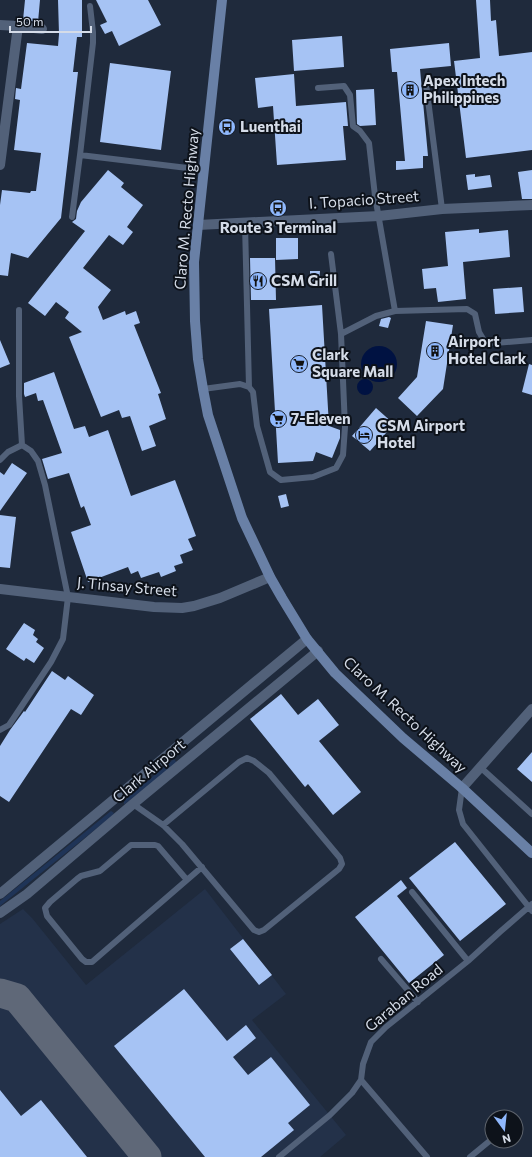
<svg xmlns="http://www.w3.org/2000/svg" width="532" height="1157" viewBox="0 0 532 1157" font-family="Commissioner,sans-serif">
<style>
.built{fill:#233149}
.green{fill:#1f3457}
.water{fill:#001242}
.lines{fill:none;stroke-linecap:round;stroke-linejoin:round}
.taxiway{stroke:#5f6878;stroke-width:29}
.building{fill:#a6c3f4}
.service{stroke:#526179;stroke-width:6}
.minor{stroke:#526179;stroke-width:10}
.secondary{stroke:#6980a6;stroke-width:10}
.labels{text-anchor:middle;stroke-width:4;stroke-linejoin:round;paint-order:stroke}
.poi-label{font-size:15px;font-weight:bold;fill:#d5dce8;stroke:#0d121a;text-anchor:start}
.street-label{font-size:15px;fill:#d5dce8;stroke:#0d121a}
</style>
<rect width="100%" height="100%" fill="#1f2a3c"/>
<path class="built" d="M205 889 286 994 252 1020 346 1135 320 1157H0V924L23 909 32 918 86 985Z"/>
<path class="green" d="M174 759 177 763 125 804H124V800Z
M111 811 114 813 112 816 0 906V901Z"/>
<path class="water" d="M361 364a18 18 0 1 1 36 0a18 18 0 1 1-36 0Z
M357 387a8 8 0 1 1 16 0a8 8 0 1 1-16 0Z"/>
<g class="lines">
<path class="taxiway" d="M0 993 17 998 147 1157"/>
</g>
<path class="building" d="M25 0H40L38 22 23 20Z
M58 0H82V37H77L73 72H78L61 218 28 258 11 253 8 276 0 275V205L2 190 30 193 31 191H36L41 153 14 150 20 100 15 99 16 88 21 89 27 43 58 46 59 34Z
M96 0H148L161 25 119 46 112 31 105 34 100 25 107 22Z
M476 0H490L491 21 496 20 499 56 532 52V150L466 158 454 61 480 58Z
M342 36 344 67 294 71 292 40Z
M449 43 451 66 420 69 428 156H423V168L396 170V161H405L397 72H392L390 49Z
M110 63 171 71 161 150 100 142Z
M294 74 296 106 346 102 348 126H343L346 160 277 165 273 106 258 108 255 78Z
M374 89 376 125 360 126 357 124 356 90Z
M108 170 124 183 121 187 143 205 127 227 133 232 123 245 109 235 83 268 111 290 98 307 103 320 125 311 126 315 136 311 140 323 134 325 161 393 158 394 166 419 149 426 156 446 142 451 130 416 122 418 119 410 101 417 69 337 82 332 65 318 69 312 56 302 45 316 28 303 85 231 72 222 76 219 77 211 81 202Z
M532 170V199H522L518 172Z
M475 174V177L490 175 492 187 468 190 466 175Z
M479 229V233L508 230 510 257 463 262 466 299 438 302 436 288 424 289 422 269 448 266 445 232Z
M276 238H298V259L276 260Z
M250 258H275L276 300H251Z
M310 271H320L319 283H310Z
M522 287 524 312 495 314 493 289Z
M322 305 329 426 340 430V438L332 458 316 452 313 461 278 463 269 309Z
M389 317 391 318 388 328 379 326 381 319Z
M426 321 453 325 443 389 417 416 398 398 417 377Z
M0 340 10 364 0 368Z
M529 364 532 365V395L522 392Z
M54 372 74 429 85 426 89 437 108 430 131 496 175 480 196 536 188 539 193 550 180 555 183 563 174 566 176 571 161 577 159 572 141 578 138 571 131 574 128 567 88 582 71 532 91 525 84 506 81 508 69 473 48 479 42 459 62 453 43 400 38 401 36 393 25 397 24 394V383Z
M376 408 394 424 370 451 352 436Z
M12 463 27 473 0 511V472L4 475Z
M286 494 289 506 281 508 278 496Z
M0 515 16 517 10 568 0 567Z
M24 623 35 630 33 635 38 639 36 642 44 648 34 663 26 658 24 661 6 649Z
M52 671 65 680 68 676 94 695 81 715 71 709 9 802 0 796V746L10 730 24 711 25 712Z
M281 694 298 715 318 699 339 725 319 741 361 792 333 815 308 784 305 787 250 719Z
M532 752V782L517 769Z
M455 842 506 904 460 941 409 878Z
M401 880 407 888 397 896 444 955 409 983 355 917Z
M243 939 272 975 259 985 230 949Z
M184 989 227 1041 246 1025 256 1038 233 1057 248 1075 271 1057 310 1105 288 1123 294 1130 261 1157H205L114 1046Z
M0 1090 21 1116 41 1100 87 1157H0Z"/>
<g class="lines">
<path class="service" d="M90 6 93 32V43L80 155 204 170
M426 84 442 209
M318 88 344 86 350 95 353 126 360 131 369 143 375 196 395 311 376 316 341 334
M72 217 80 155
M245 224 249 387
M395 311 467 309 475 314 479 332 485 342 495 343 532 340
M203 389 240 384 249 387 253 392 257 426 270 472 281 480 313 477 336 468 343 455 345 427 341 334 331 254
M0 460 8 452 22 445
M0 730 9 725 51 662 63 639 68 597 45 485 38 461 31 451 22 445 19 396V310
M480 767 532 814
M462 788 459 810 463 824 532 911
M133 804 163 825 182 844 254 930 259 932 264 930 339 869 342 864 340 858 269 773 254 761 247 758 239 762 163 825
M187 880 158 846 155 845H131L100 871 81 876 77 879 50 902 45 908 47 916 82 959 86 962H92L202 867
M412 892 468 961
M381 959 418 1002
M361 1080 427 1157
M279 1157 330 1115 352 1093 361 1080 363 1064 371 1042 386 1027 468 961 501 931 532 904
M470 1157 492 1139"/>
<path class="minor" d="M0 25 18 26 0 165
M18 26 42 29
M198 225 379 216 442 209 532 205
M0 589 154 607 182 608 194 606 220 598 270 577
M462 788 532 709
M0 894 307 639
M0 913 27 894 133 804 318 651"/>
<path class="secondary" d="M222 0 194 262 195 321 198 359 203 389 208 415 242 518 270 577 282 598 307 639 335 673 403 738 462 788 532 853"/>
</g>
<defs>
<g id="building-disc" transform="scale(0.9)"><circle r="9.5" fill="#8fb8fd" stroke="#0d121a"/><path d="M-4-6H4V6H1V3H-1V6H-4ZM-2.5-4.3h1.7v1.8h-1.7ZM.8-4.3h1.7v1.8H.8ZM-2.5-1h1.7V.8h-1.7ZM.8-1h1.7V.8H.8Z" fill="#111"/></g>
<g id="bus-disc" transform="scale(0.9)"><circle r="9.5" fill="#8fb8fd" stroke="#0d121a"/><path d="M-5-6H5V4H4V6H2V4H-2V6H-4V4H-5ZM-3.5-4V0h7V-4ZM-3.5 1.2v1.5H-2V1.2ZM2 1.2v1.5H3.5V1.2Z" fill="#111"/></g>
<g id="restaurant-disc" transform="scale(0.9)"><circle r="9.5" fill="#8fb8fd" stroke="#0d121a"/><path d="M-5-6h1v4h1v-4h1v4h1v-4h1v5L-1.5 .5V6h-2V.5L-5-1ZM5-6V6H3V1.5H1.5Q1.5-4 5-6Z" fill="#111"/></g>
<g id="supermarket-disc" transform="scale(0.9)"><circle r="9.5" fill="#8fb8fd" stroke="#0d121a"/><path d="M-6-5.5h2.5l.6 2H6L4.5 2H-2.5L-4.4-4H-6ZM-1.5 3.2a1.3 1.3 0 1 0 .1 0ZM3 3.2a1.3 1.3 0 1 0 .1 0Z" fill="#111"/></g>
<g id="hotel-disc" transform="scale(0.9)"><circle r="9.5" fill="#8fb8fd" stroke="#0d121a"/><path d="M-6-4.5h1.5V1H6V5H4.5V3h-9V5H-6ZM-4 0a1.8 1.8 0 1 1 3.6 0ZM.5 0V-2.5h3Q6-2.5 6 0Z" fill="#111"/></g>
</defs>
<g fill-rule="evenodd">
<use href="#building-disc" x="410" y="90"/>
<use href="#bus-disc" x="227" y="127"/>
<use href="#bus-disc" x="278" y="208"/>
<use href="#restaurant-disc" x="258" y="281"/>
<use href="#building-disc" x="435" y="351"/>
<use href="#supermarket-disc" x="299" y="364"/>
<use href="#supermarket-disc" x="278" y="419"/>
<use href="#hotel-disc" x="364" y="435"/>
</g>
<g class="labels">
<g class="poi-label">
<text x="423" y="86">Apex Intech<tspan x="423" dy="17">Philippines</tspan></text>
<text x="240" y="132">Luenthai</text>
<text x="278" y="233" text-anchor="middle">Route 3 Terminal</text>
<text x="271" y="286">CSM Grill</text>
<text x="448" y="347">Airport<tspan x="448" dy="17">Hotel Clark</tspan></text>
<text x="312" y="360">Clark<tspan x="312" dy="17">Square Mall</tspan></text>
<text x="291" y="424">7-Eleven</text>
<text x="377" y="431">CSM Airport<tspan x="377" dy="17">Hotel</tspan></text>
</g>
<g class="street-label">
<text transform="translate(364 200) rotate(-4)" y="5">I. Topacio Street</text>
<text transform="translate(187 209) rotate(-85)" y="5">Claro M. Recto Highway</text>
<text transform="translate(127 587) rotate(5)" y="5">J. Tinsay Street</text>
<text transform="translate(405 715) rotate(43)" y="5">Claro M. Recto Highway</text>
<text transform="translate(149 771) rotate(-40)" y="5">Clark Airport</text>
<text transform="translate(404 998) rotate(-40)" y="5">Garaban Road</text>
</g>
</g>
<g transform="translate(504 1129) rotate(165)"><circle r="19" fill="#0d121a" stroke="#5d636c"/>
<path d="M0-3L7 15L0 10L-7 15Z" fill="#8fb8fd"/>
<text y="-6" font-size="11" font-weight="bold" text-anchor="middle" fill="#d5dce8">N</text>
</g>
<path d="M10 26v6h81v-6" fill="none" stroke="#d5dce8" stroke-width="2"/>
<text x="16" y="26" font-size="12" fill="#d5dce8" stroke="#0d121a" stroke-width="3" paint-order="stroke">50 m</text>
</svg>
